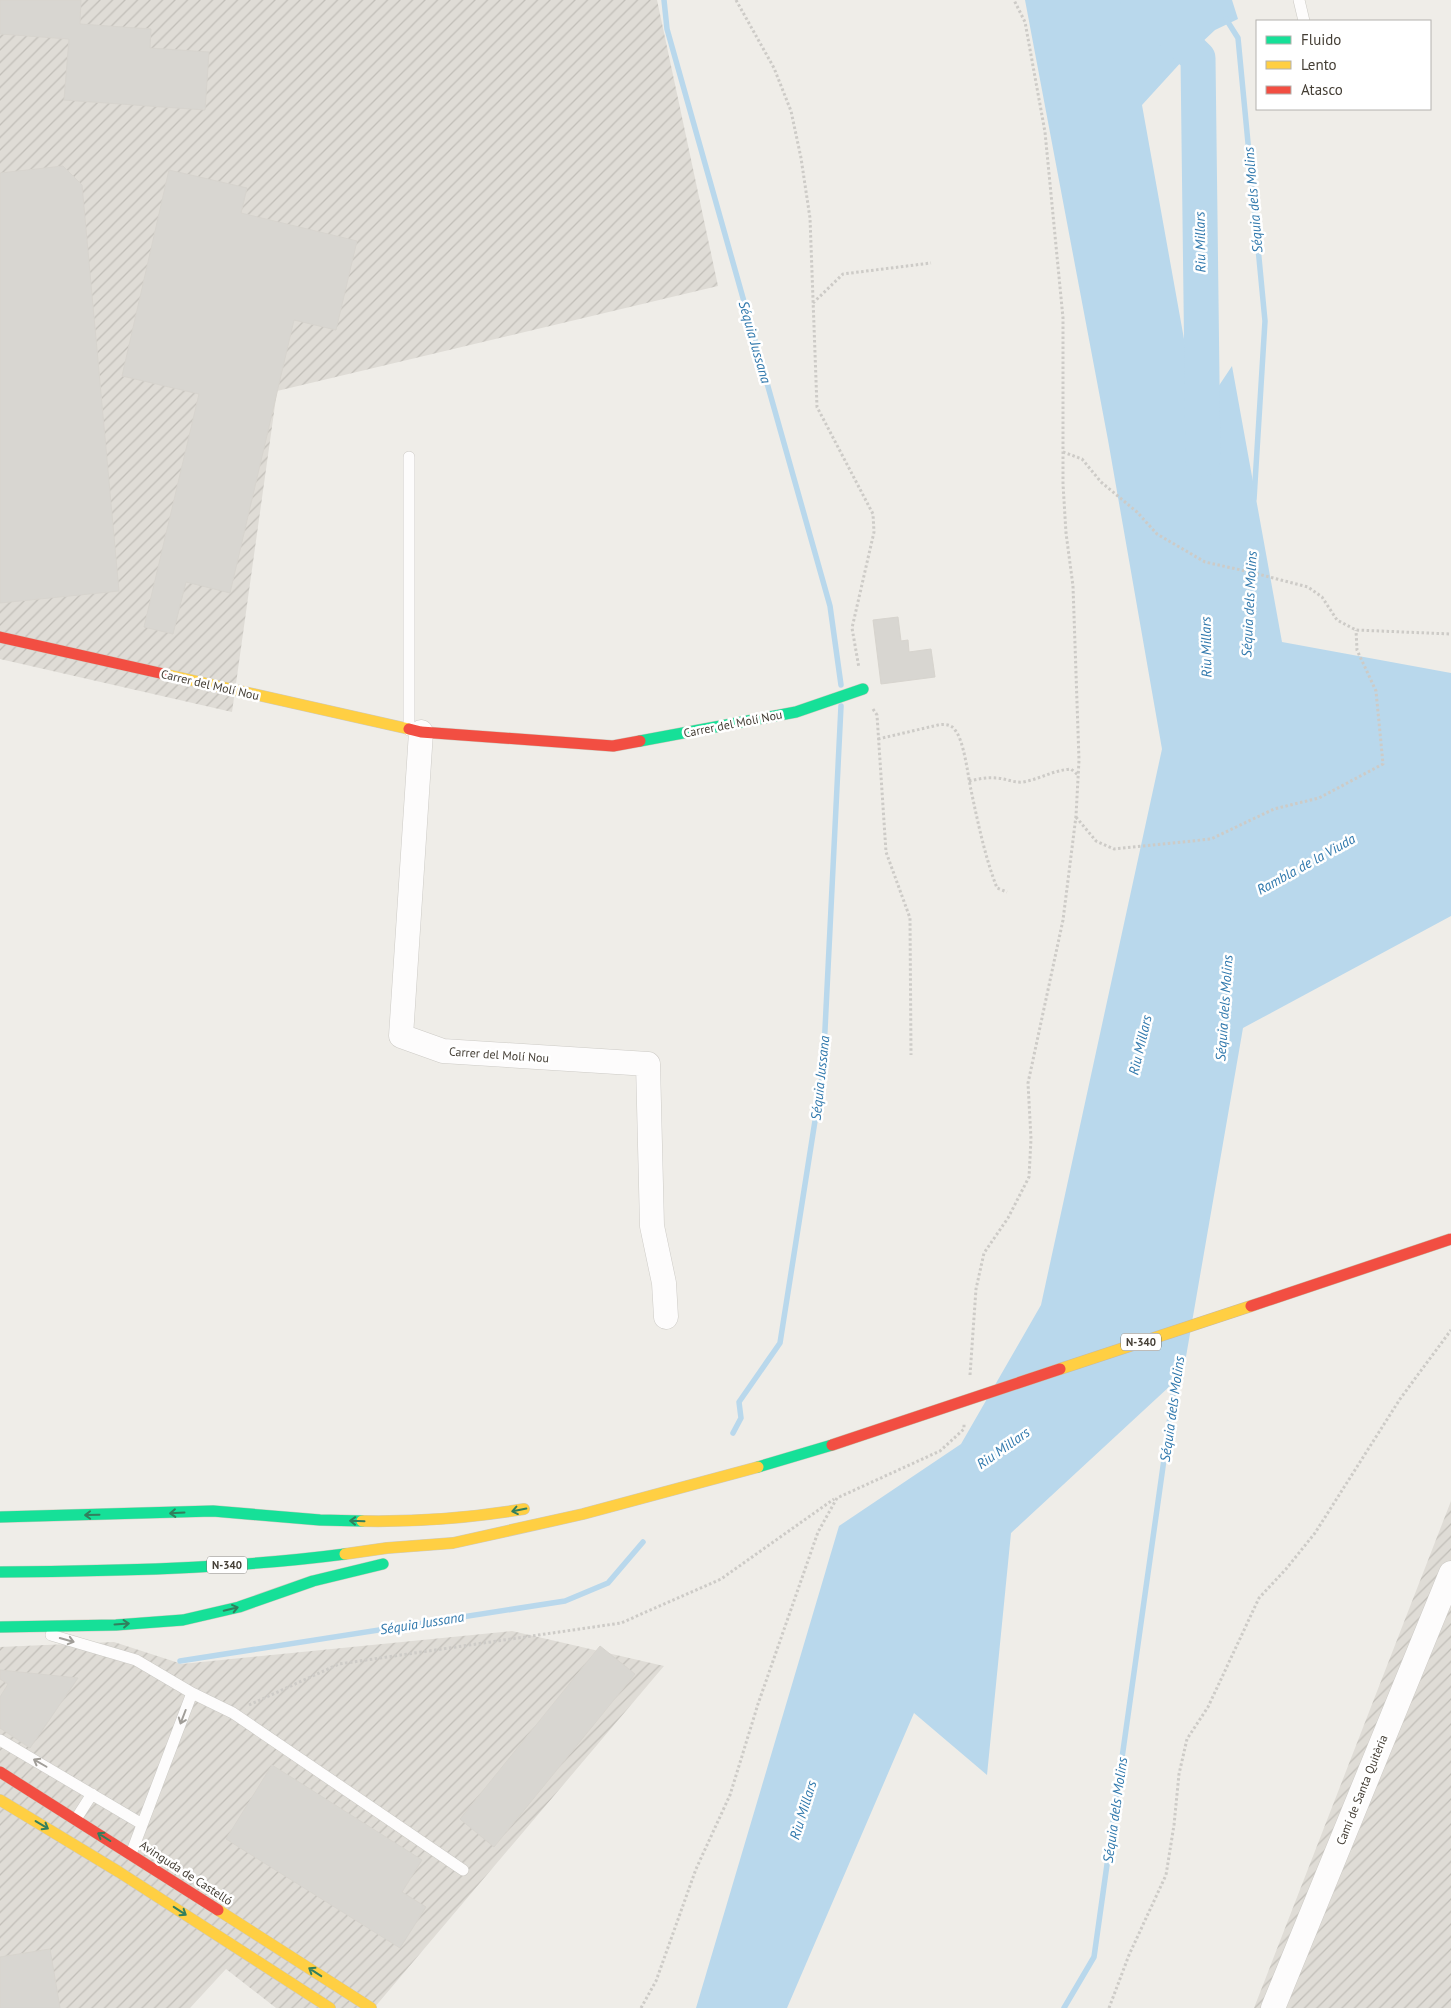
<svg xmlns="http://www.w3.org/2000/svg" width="1451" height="2008" viewBox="0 0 1451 2008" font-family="'PT Sans',sans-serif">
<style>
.industrial{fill:url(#industrial-furrows)}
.water{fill:#b9d8ec}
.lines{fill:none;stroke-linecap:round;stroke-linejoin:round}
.stream{stroke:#b9d8ec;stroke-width:5.5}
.river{stroke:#b9d8ec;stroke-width:35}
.building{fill:#d8d6d1;stroke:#d7d4ce}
.lane-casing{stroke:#cdcbc6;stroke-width:12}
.street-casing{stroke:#cdcbc6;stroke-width:25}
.fast-casing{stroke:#cecabf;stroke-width:12}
.slow-casing{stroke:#cecabf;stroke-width:12}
.jam-casing{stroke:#cecabf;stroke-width:12}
.path{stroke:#cdcbc7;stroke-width:3;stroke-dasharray:2.5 2.5;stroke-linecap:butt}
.lane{stroke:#fdfcfc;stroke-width:11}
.street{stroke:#fdfcfc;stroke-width:24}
.fast{stroke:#16e098;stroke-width:11}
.slow{stroke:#ffcf43;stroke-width:11}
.jam{stroke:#f24e42;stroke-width:11}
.slow-bridge-casing{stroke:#c6baa4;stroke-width:12;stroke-linecap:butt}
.jam-bridge-casing{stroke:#c6baa4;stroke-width:12;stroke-linecap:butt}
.slow-bridge{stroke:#ffcf43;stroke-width:11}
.jam-bridge{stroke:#f24e42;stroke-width:11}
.oneway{stroke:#327f5d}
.oneway2{stroke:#a09d98}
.labels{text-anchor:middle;stroke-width:5;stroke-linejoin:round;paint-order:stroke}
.shield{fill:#fff;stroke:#7c7872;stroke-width:1}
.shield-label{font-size:11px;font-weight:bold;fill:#443e35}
.street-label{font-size:12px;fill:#443e35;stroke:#fff}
.water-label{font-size:14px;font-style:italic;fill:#3179ad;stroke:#fff}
</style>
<defs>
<pattern id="industrial-furrows" width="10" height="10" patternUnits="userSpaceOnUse" patternTransform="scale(1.25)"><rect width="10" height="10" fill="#dfdcd6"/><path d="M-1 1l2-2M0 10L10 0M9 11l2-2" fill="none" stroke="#c1beb8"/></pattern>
</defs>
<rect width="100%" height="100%" fill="#efede8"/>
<path class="industrial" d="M0 0H657L718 286 277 391 232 712 0 659Z
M1451 1501V2008H1254Z
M512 1631 664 1666 374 2008H276L226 1969 190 2008H0V1647L114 1642 182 1664Z"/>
<path class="water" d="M1025 0H1232L1238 19 1215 30 1184 59 1142 105 1198 417 1232 366 1282 642 1451 673V916L1243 1028 1183 1374 1011 1533 987 1775 914 1713 787 2008H696L839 1526 961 1444 1041 1305 1162 749 1108 440Z"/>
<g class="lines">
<path class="stream" d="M664 0 667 29 830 606 841 685
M1226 19 1238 38 1265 321 1254 499
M733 1433 741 1418 739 1402 780 1343 823 1070 841 706
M180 1661 565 1601 608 1583 643 1542
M1064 2008 1094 1957 1176 1374"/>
<path class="river" d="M1138 0 1198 58 1203 459"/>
</g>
<path class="building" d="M0 0H81L80 24 151 29 150 48 209 52 205 110 64 100 69 39 0 34Z
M63 166 82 185 119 591 0 603V173Z
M169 170 247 188 241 213 357 241 336 330 294 320 230 593 186 582 173 634 144 627 199 394 122 376Z
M898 617 901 641 908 640 909 652 931 649 935 677 881 684 873 620Z
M600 1646 635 1674 494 1847 460 1819Z
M0 1670 78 1678 30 1748 0 1728V1697L8 1684 0 1679Z
M272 1765 422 1860 402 1892 426 1907 400 1948 226 1839Z
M50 1949 60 2008H0V1957Z"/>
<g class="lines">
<g class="lane-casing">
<path id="lane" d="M1299 0 1304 21
M409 457V730
M51 1635 136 1660 192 1693 131 1854
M192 1693 233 1713 463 1870
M0 1740 142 1824
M76 1819 92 1794"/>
</g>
<g class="street-casing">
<path id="street" d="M421 732 401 1036 443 1051 648 1064 652 1226 664 1283 666 1317
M1273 2008 1451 1573"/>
</g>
<g class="fast-casing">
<path id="fast" d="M640 741 796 712 863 689
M758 1467 832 1445
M0 1517 213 1511 320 1520 362 1521
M0 1572C115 1571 230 1569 345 1554
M0 1627 116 1625 183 1620 239 1607 313 1581 383 1564"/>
</g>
<g class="slow-casing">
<path id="slow" d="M164 674 409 729
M362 1521C416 1522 470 1518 524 1509
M345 1554 387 1548 453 1543 583 1514 758 1467
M0 1800 119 1872 330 2008
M218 1910 371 2008"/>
</g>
<g class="jam-casing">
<path id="jam" d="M0 637 164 674
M409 729 421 732 613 746 640 741
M0 1772 218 1910"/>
</g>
<path class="path" d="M736 0 774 68 791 111 801 158 810 218 817 407 873 514 874 532 852 628 859 668
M813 303 843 274 931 263
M1063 452 1082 459 1101 482 1137 512 1157 534 1205 562 1250 572 1308 587 1322 597 1337 620 1356 630 1451 634
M873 709 877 715 886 852 910 918 911 1055
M878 739 938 725C944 724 951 724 955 730 964 740 968 776 971 790 978 823 985 857 997 888L1007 892
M969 781C978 779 987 777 996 778 1005 778 1013 783 1023 782 1040 779 1054 770 1071 769L1078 775
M1076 817 1096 841 1114 849 1211 839 1274 809 1319 798 1383 764 1376 691 1357 650 1356 630
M970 1375 976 1289 984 1253 1008 1218 1029 1177 1031 1139 1028 1083 1063 920 1076 816 1079 760 1073 586 1066 533 1063 484V318L1045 132 1025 22 1014 0
M249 1705 339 1664 621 1623 721 1579 834 1499
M641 2008 656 1981 696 1869 730 1795 758 1704 818 1532 837 1498 940 1451 964 1429V1424
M1109 2008 1129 1955 1166 1875 1174 1825 1179 1774 1187 1739 1208 1707 1259 1598 1286 1569 1315 1533 1400 1399 1451 1330"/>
<use href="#lane" class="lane"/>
<use href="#street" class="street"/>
<use href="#fast" class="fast"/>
<use href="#slow" class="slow"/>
<use href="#jam" class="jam"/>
<g class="slow-bridge-casing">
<path id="slow-bridge" d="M1060 1369 1251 1306"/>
</g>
<g class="jam-bridge-casing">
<path id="jam-bridge" d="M1251 1306 1451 1239
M832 1445 1060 1369"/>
</g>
<use href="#slow-bridge" class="slow-bridge"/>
<use href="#jam-bridge" class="jam-bridge"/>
</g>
<defs><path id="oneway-shaft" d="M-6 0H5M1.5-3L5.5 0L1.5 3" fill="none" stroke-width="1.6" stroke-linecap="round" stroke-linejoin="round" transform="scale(1.25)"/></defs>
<g class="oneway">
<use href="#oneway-shaft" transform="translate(519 1510) rotate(169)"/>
<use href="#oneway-shaft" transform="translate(177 1513) rotate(177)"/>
<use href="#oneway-shaft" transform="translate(92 1515) rotate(179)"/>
<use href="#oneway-shaft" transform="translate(357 1521) rotate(-178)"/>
<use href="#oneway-shaft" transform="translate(231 1609) rotate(-13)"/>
<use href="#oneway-shaft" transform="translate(122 1624) rotate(-4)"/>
<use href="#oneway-shaft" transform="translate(42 1825) rotate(31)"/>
<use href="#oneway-shaft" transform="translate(104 1837) rotate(-148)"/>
<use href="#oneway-shaft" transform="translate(180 1911) rotate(33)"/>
<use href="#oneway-shaft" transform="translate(315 1972) rotate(-147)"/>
</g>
<g class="oneway2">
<use href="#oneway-shaft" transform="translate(67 1640) rotate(16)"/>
<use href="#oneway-shaft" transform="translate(183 1717) rotate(111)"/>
<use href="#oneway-shaft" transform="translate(40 1763) rotate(-150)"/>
</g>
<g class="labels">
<g class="shield">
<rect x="1121" y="1333.5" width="40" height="17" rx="4"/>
<rect x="207" y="1556.5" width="40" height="17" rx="4"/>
</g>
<g class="shield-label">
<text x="1141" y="1346">N-340</text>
<text x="227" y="1569">N-340</text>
</g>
<g class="street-label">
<text transform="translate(210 685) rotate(13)" y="4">Carrer del Molí Nou</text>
<text transform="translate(733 724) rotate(-11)" y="4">Carrer del Molí Nou</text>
<text transform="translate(499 1055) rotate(4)" y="4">Carrer del Molí Nou</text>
<text transform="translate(1362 1790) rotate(-68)" y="4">Camí de Santa Quitèria</text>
<text transform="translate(186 1873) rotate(33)" y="4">Avinguda de Castelló</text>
</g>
<g class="water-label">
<text transform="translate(1253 200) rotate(-95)" y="5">Séquia dels Molins</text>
<text transform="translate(1200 242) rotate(-91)" y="5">Riu Millars</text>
<text transform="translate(755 342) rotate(74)" y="5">Séquia Jussana</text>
<text transform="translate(1249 604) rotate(-87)" y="5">Séquia dels Molins</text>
<text transform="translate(1206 647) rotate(-91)" y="5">Riu Millars</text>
<text transform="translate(1306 864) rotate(-29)" y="5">Rambla de la Viuda</text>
<text transform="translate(1224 1008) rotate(-86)" y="5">Séquia dels Molins</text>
<text transform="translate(1140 1045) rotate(-77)" y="5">Riu Millars</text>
<text transform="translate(820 1078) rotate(-84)" y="5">Séquia Jussana</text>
<text transform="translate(1172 1409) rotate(-82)" y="5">Séquia dels Molins</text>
<text transform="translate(1003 1448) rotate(-35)" y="5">Riu Millars</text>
<text transform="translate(422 1623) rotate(-9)" y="5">Séquia Jussana</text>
<text transform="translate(803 1810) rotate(-73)" y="5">Riu Millars</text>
<text transform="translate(1115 1810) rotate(-82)" y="5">Séquia dels Molins</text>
</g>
</g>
<rect x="1256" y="20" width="175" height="90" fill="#ffffff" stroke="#b4b2ae"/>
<rect x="1266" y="36" width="25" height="8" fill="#16e098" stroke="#b4b2ae"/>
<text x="1301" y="45" font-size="15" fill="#443e35">Fluido</text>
<rect x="1266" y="61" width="25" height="8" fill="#ffcf43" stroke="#b4b2ae"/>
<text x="1301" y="70" font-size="15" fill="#443e35">Lento</text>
<rect x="1266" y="86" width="25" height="8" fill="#f24e42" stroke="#b4b2ae"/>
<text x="1301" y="95" font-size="15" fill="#443e35">Atasco</text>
</svg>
